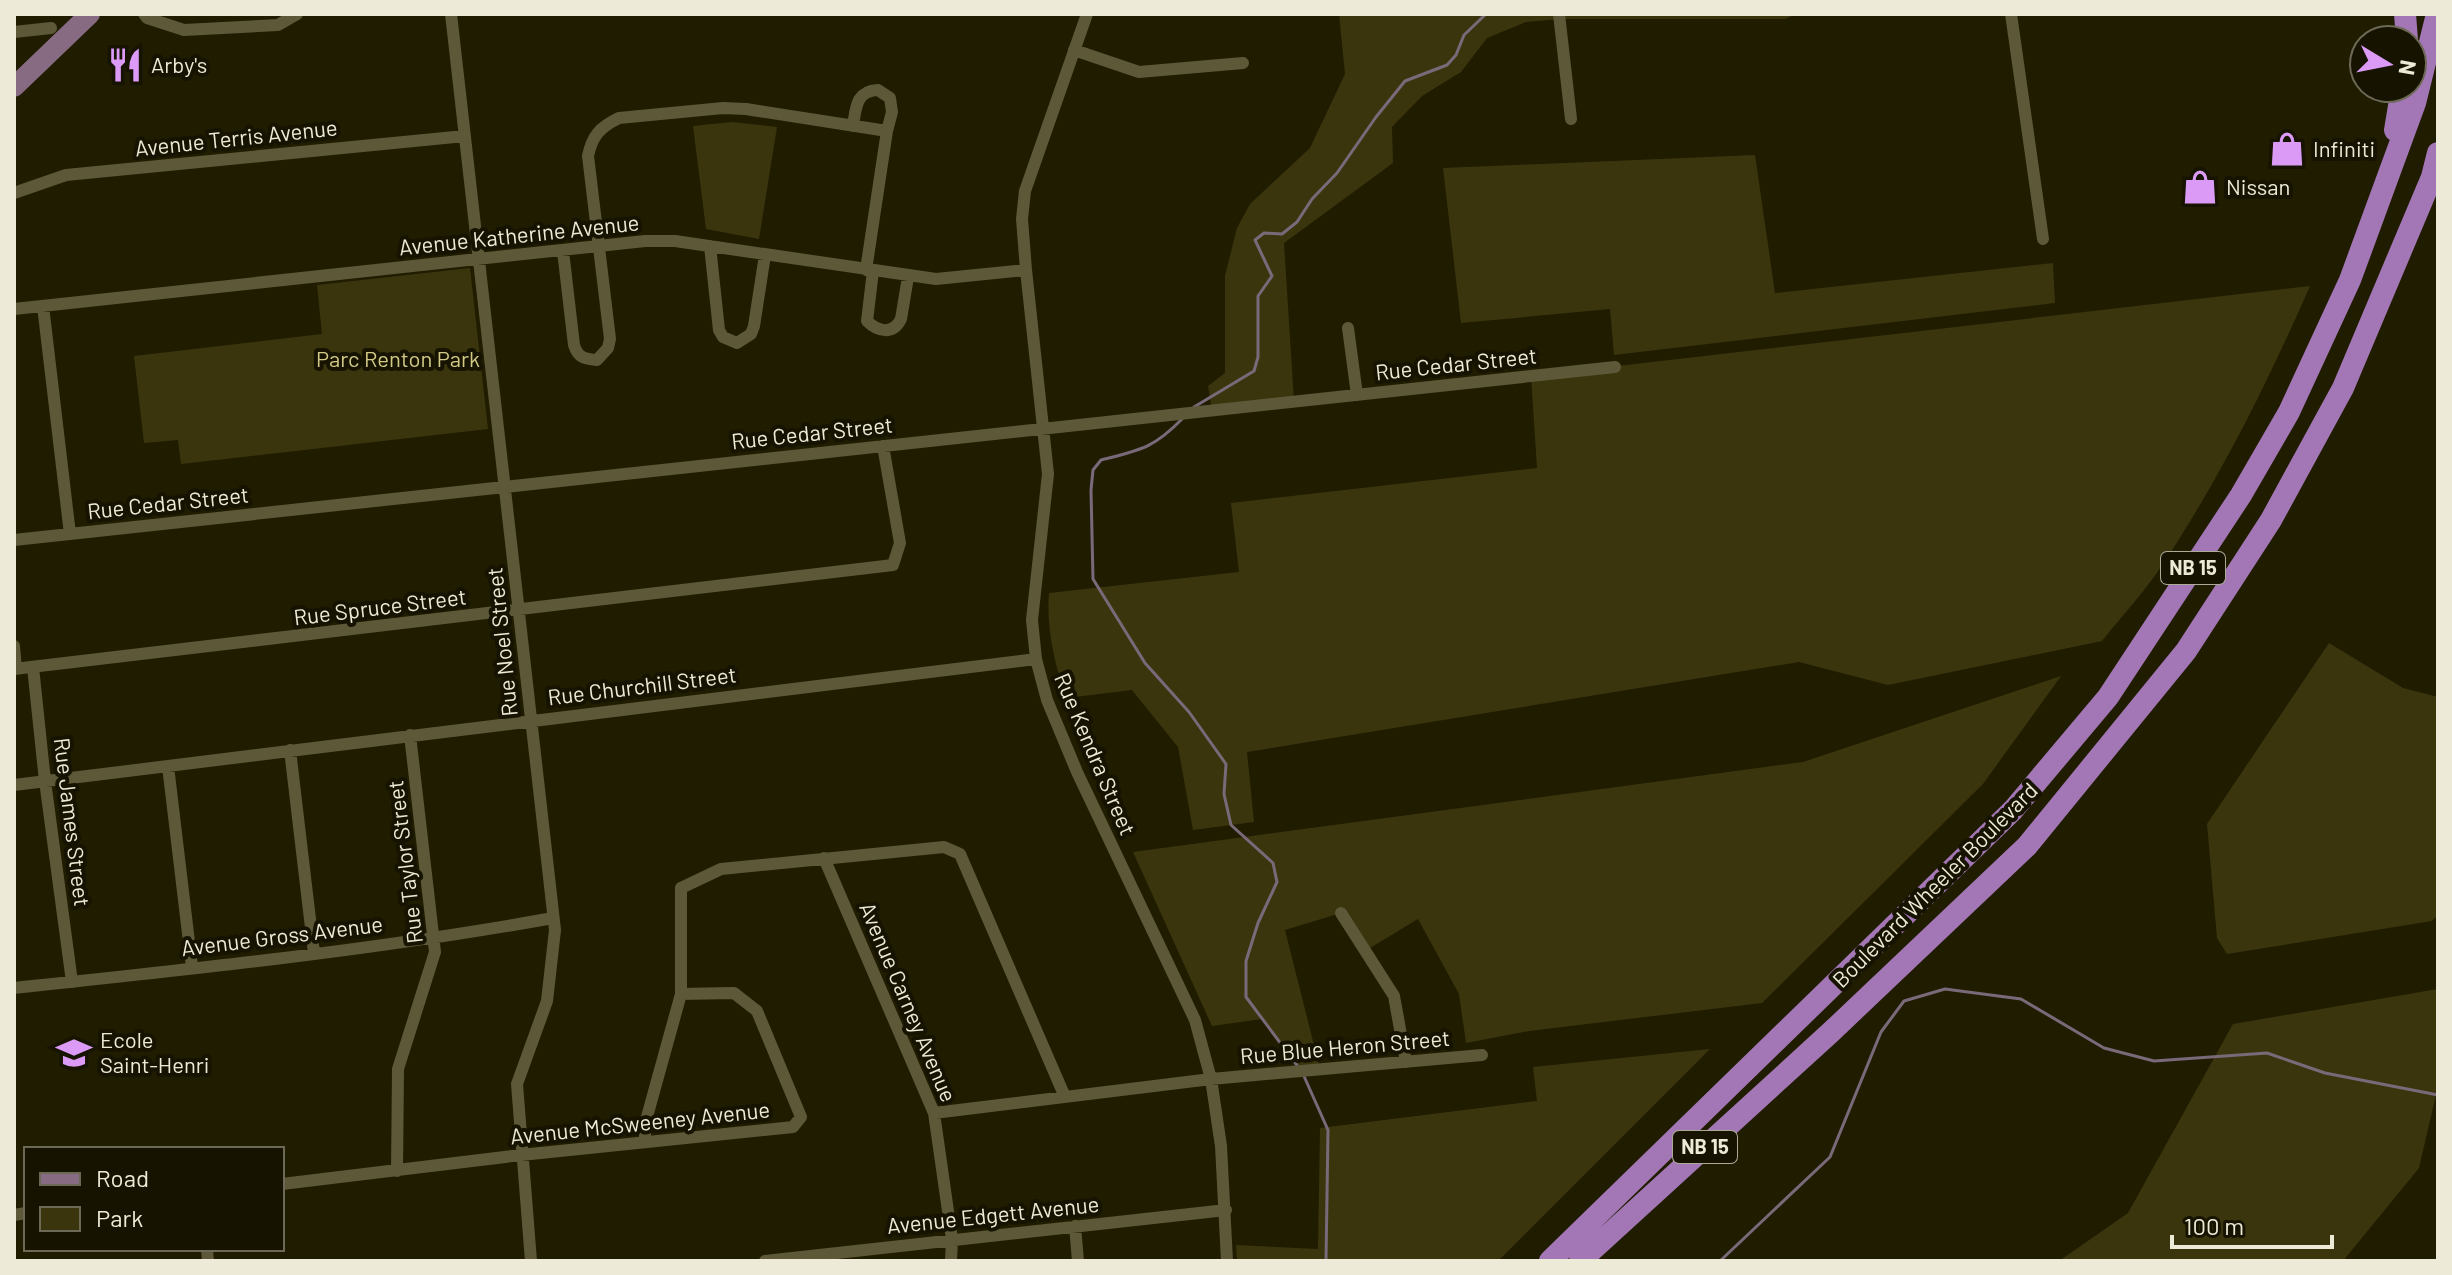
<svg xmlns="http://www.w3.org/2000/svg" width="2452" height="1275" viewBox="0 0 2452 1275" font-family="Barlow,sans-serif">
<style>
.green{fill:#3b350e}
.lines{fill:none;stroke-linecap:round;stroke-linejoin:round}
.stream{stroke:#7a6a79;stroke-width:3}
.street{stroke:#5c5838;stroke-width:12}
.primary{stroke:#876b83;stroke-width:20}
.highway{stroke:#a377b5;stroke-width:22}
.labels{text-anchor:middle;stroke-width:8;stroke-linejoin:round;paint-order:stroke}
.shield{fill:#161300;stroke:#acaa97;stroke-width:2}
.shield-label{font-size:20px;font-weight:bold;fill:#edead8}
.poi-label{font-size:22px;fill:#edead8;stroke:#161300;text-anchor:start}
.street-label{font-size:22px;fill:#edead8;stroke:#161300}
.park-label{font-size:22px;fill:#d2c986;stroke:#161300}
</style>
<rect width="100%" height="100%" fill="#201c00"/>
<path class="green" d="M1339 14H1796L1785 19H1560L1526 22 1487 38 1461 72 1422 96 1392 127 1393 163 1284 243 1294 401 1212 410 1208 386 1225 373V276L1237 228 1250 204 1310 148 1345 74Z
M732 122 777 127 759 239 706 229 693 126Z
M1755 155 1775 293 2053 263 2055 303 1614 355 1610 309 1461 323 1443 168Z
M470 268 488 429 181 464 178 440 144 443 134 356 322 334 317 285Z
M2310 286C2268 382 2221 476 2163 564 2145 591 2122 616 2102 641L1888 685 1799 662 1247 752 1254 822 1193 830 1178 747 1132 690 1066 698C1055 665 1046 628 1049 593L1239 572 1231 503 1537 468 1531 376Z
M2329 643 2403 688 2438 697V915L2432 921 2227 954 2217 938 2207 824Z
M2061 676 1983 784 1762 1003 1529 1031 1466 1043 1459 994 1418 919 1365 951 1341 913 1285 930 1320 1069 1301 1071 1262 1019 1212 1026 1133 852 1803 762Z
M2438 989V1086L2419 1168 2343 1261H2059L2128 1213 2233 1024Z
M1710 1049 1498 1261H1237L1236 1245 1318 1249 1320 1128 1537 1101 1533 1067Z"/>
<g class="lines">
<path class="stream" d="M1194 407 1254 371 1258 357V296L1272 276 1255 240 1264 233 1282 234 1297 222 1312 199 1337 173 1376 117 1405 81 1447 65 1456 55 1464 35 1486 14
M1183 418C1154 448 1141 450 1101 460L1093 470 1091 490 1093 579 1145 663 1189 712 1226 764 1224 794 1231 825 1273 863 1277 882 1258 923 1246 961V997L1299 1068
M1303 1074 1328 1130 1326 1261
M1720 1261 1830 1157 1881 1032 1904 1001 1945 989 2021 999 2104 1048 2154 1061 2267 1053 2325 1073 2438 1095"/>
<path class="street" d="M144 14 147 18 184 30 278 25 297 14
M451 14 555 930 547 1001 517 1084 531 1261
M1087 14 1025 191 1022 219 1026 270 1048 474 1032 620 1036 659 1047 700 1077 772 1195 1020 1211 1079 1221 1146 1227 1261
M1559 14 1571 119
M2011 14 2043 239
M14 32 51 28
M1074 50 1139 72 1243 63
M853 126C856 107 856 91 878 90L890 98 892 112 887 131
M14 193 66 175 465 136
M710 246 719 330 723 337 737 343 751 334 754 326 765 255
M563 251 574 345C578 358 585 359 597 360L608 348 610 339 588 156C592 136 600 127 619 118L723 108 746 109 887 131 866 270
M873 271 867 321C878 332 893 335 901 319L908 277
M43 306 70 534
M14 309 645 241H675L936 279 1026 270
M1348 328 1357 395
M14 540 1615 367
M14 646 16 669
M33 667 45 781 72 982
M14 669 893 565 900 543 883 446
M290 750 314 953
M168 766 192 967
M14 785 1036 659
M824 858 934 1113 952 1239 951 1261
M1341 913 1394 996 1406 1062
M14 988C194 969 375 950 553 918
M934 1113 1211 1079 1482 1055
M645 1142V1124L681 994V888L721 869 944 847 960 854 1065 1097
M397 1171 398 1069 435 952 410 735
M282 1184 521 1155 793 1127 801 1117 757 1011 734 993 681 994
M14 1215 26 1213
M1075 1226 1078 1261
M207 1249 208 1261
M765 1261 1226 1210"/>
<path class="primary" d="M14 87 90 14"/>
<path class="highway" d="M2405 14 2407 40
M2395 130 2402 88
M1550 1261 2013 810 2108 697 2241 495 2289 412 2350 280 2415 103 2437 14
M1580 1261 1831 1032 2027 846 2186 651 2271 520 2343 388 2432 177 2438 153"/>
</g>
<defs>
<g id="restaurant-bare" transform="scale(2.76)"><path d="M-5-6h1v4h1v-4h1v4h1v-4h1v5L-1.5 .5V6h-2V.5L-5-1ZM5-6V6H3V1.5H1.5Q1.5-4 5-6Z" fill="#db9af6" stroke="#161300" stroke-width="2.5" paint-order="stroke"/></g>
<g id="shop-bare" transform="scale(2.76)"><path d="M-5-2.5h2.3a2.7 3.5 0 0 1 5.4 0H5L5.5 6h-11ZM-1.5-2.5h3a1.5 2.3 0 0 0-3 0Z" fill="#db9af6" stroke="#161300" stroke-width="2.5" paint-order="stroke"/></g>
<g id="school-bare" transform="scale(2.76)"><path d="M0-5L7-2L0 1L-7-2ZM-4 1L0 2.5L4 1V4Q0 6-4 4Z" fill="#db9af6" stroke="#161300" stroke-width="2.5" paint-order="stroke"/></g>
</defs>
<g fill-rule="evenodd">
<use href="#restaurant-bare" x="125" y="65"/>
<use href="#shop-bare" x="2287" y="149"/>
<use href="#shop-bare" x="2200" y="187"/>
<use href="#school-bare" x="74" y="1053"/>
</g>
<g class="labels">
<g class="shield">
<rect x="2161" y="552" width="64" height="32" rx="6"/>
<rect x="1673" y="1131" width="64" height="32" rx="6"/>
</g>
<g class="shield-label">
<text x="2193" y="575">NB 15</text>
<text x="1705" y="1154">NB 15</text>
</g>
<g class="poi-label">
<text x="151" y="73">Arby's</text>
<text x="2313" y="157">Infiniti</text>
<text x="2226" y="195">Nissan</text>
<text x="100" y="1048">Ecole<tspan x="100" dy="25">Saint-Henri</tspan></text>
</g>
<g class="street-label">
<text transform="translate(236 138) rotate(-6)" y="8">Avenue Terris Avenue</text>
<text transform="translate(519 235) rotate(-6)" y="8">Avenue Katherine Avenue</text>
<text transform="translate(1456 364) rotate(-6)" y="8">Rue Cedar Street</text>
<text transform="translate(812 433) rotate(-6)" y="8">Rue Cedar Street</text>
<text transform="translate(168 503) rotate(-6)" y="8">Rue Cedar Street</text>
<text transform="translate(380 607) rotate(-7)" y="8">Rue Spruce Street</text>
<text transform="translate(502 642) rotate(-96)" y="8">Rue Noel Street</text>
<text transform="translate(642 686) rotate(-7)" y="8">Rue Churchill Street</text>
<text transform="translate(1095 754) rotate(67)" y="8">Rue Kendra Street</text>
<text transform="translate(72 822) rotate(83)" y="8">Rue James Street</text>
<text transform="translate(405 862) rotate(-97)" y="8">Rue Taylor Street</text>
<text transform="translate(1935 885) rotate(-45)" y="8">Boulevard Wheeler Boulevard</text>
<text transform="translate(282 936) rotate(-7)" y="8">Avenue Gross Avenue</text>
<text transform="translate(908 1002) rotate(67)" y="8">Avenue Carney Avenue</text>
<text transform="translate(1345 1047) rotate(-5)" y="8">Rue Blue Heron Street</text>
<text transform="translate(640 1123) rotate(-6)" y="8">Avenue McSweeney Avenue</text>
<text transform="translate(993 1215) rotate(-6)" y="8">Avenue Edgett Avenue</text>
</g>
<g class="park-label">
<text x="398" y="367">Parc Renton Park</text>
</g>
</g>
<rect width="2452" height="1275" fill="none" stroke="#edead8" stroke-width="32"/>
<rect x="24" y="1147" width="260" height="104" fill="#161300" stroke="#6c6956" stroke-width="2"/>
<rect x="40" y="1173" width="40" height="12" fill="#876b83" stroke="#6c6956" stroke-width="2"/>
<text x="96" y="1187" font-size="24" fill="#edead8">Road</text>
<rect x="40" y="1207" width="40" height="24" fill="#3b350e" stroke="#6c6956" stroke-width="2"/>
<text x="96" y="1227" font-size="24" fill="#edead8">Park</text>
<g transform="translate(2388 64) rotate(100)"><circle r="38" fill="#161300" stroke="#6c6956" stroke-width="2"/>
<path d="M0-6L14 30L0 20L-14 30Z" fill="#db9af6"/>
<text y="-12" font-size="22" font-weight="bold" text-anchor="middle" fill="#edead8">N</text>
</g>
<path d="M2172 1235v12h160v-12" fill="none" stroke="#edead8" stroke-width="4"/>
<text x="2184" y="1235" font-size="24" fill="#edead8" stroke="#161300" stroke-width="6" paint-order="stroke">100 m</text>
</svg>
